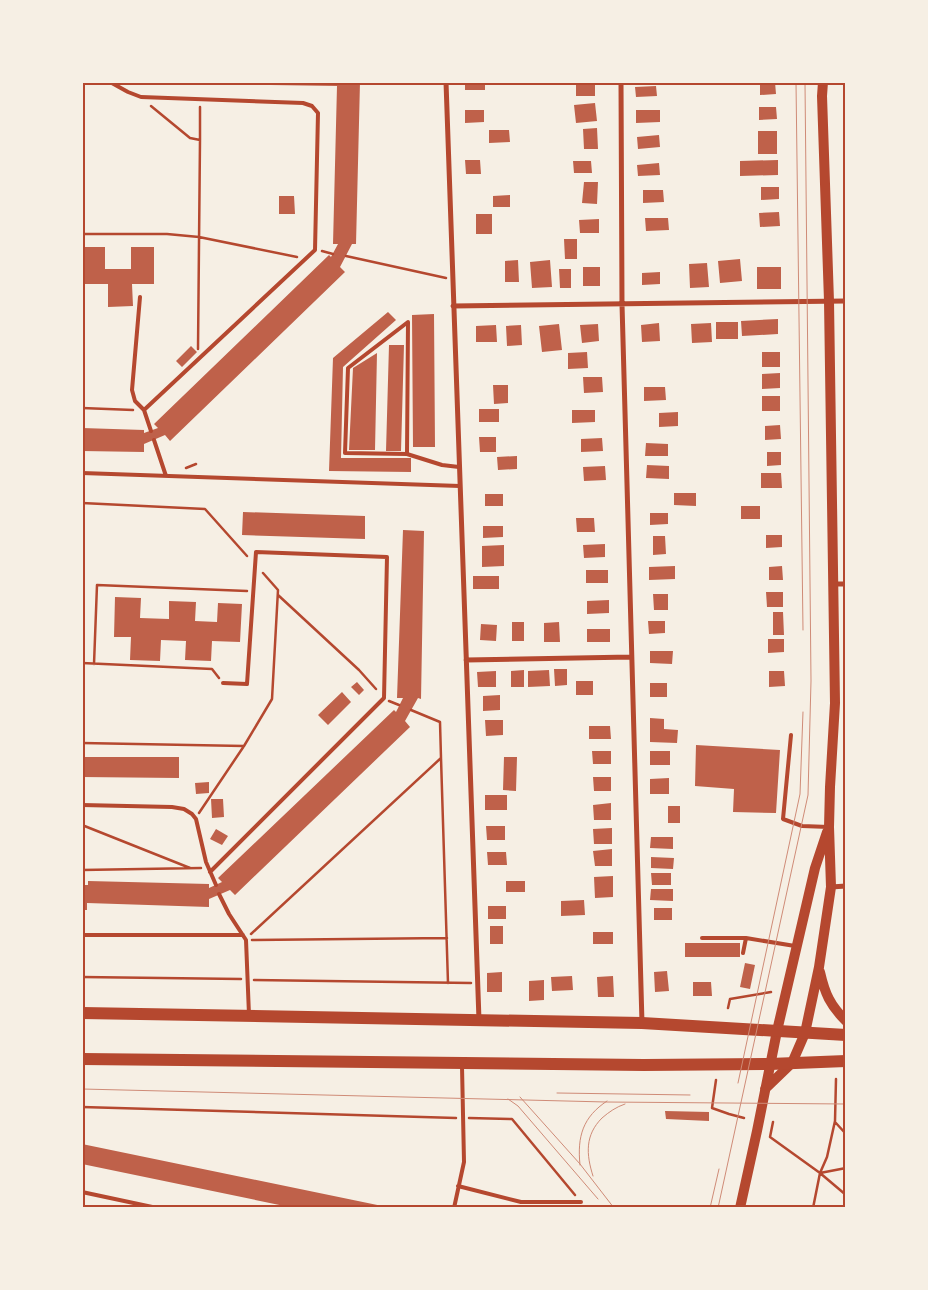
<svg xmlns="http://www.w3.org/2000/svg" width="928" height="1290" viewBox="0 0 928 1290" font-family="'PT Sans',sans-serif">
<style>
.building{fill:#bf614a}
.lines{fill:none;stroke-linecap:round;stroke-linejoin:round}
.path{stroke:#b5482f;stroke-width:2.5}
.service{stroke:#b5482f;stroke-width:4}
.minor{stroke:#b5482f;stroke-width:5}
.secondary{stroke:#b5482f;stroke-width:10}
.primary{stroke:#b5482f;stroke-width:12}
.tram{stroke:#cf8b77;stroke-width:1}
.neatline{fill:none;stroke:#b5482f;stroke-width:2}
</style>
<rect width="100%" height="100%" fill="#f6efe4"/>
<path class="building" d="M201 82H360L356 244H352L340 267 345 272 170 441 165 435 144 444V452L82 451V428L144 430V433L158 428 154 424 329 255 331 257 338 244H333L337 86 201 84Z
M465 82H485V90H465Z
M576 82H595V96H576Z
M760 82H775L776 94 760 95Z
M656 86 657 96 636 97 635 87Z
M595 103 597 121 576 123 574 105Z
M759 107H776L777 119 759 120Z
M465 110H484V122L465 123Z
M636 110H660V122L636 123Z
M597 128 598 149H584L583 129Z
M489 130H509L510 142 489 143Z
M758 131H777V154H758Z
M659 135 660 147 638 149 637 137Z
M465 160H480L481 174H466Z
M778 160V175L740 176V161Z
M573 161H591L592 173H574Z
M659 163 660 175 638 176 637 165Z
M584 182H598L597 204 582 203Z
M761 187H779V199L761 200Z
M643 190H663L664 202 643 203Z
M510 195V207H493V196Z
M279 196H294L295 214H279Z
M779 212 780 226 760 227 759 213Z
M476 214H492V234H476Z
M645 218H668L669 230 646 231Z
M599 219V233H580L579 220Z
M564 239H577V259H565Z
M82 247H105V269H131V247H154V284H132L133 306 108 307V284H82Z
M740 259 742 281 720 283 718 261Z
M518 260 519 282H505V261Z
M550 260 552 287 532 288 530 262Z
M707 263 709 287 690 288 689 264Z
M583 267H600V286H583Z
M757 267H781V289H757Z
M559 269H571V288H560Z
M660 272V284L642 285V273Z
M388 312 396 320 343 367 341 458H411V472L329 471 333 358Z
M434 314 435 447H413L412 315Z
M778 319V334L742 336 741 321Z
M716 322H738V339H716Z
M659 323 660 341 642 342 641 325Z
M711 323 712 342 692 343 691 324Z
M559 324 562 350 542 352 539 326Z
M598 324 599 341 582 343 580 325Z
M496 325 497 342H476V326Z
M521 325 522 345 507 346 506 326Z
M389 345H404L401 451H386Z
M191 346 197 352 182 367 176 361Z
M587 352 588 368 568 369V353Z
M762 352H780V367H762Z
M377 353 375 450H349L353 368Z
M780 373V388L762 389V374Z
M583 377H602L603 392 584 393Z
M493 385H508V403L494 404Z
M644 387H665L666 400 644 401Z
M762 396H780V411H762Z
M479 409H499V422H479Z
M572 410H595V422L572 423Z
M678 412V426L659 427V413Z
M780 425 781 439 765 440V426Z
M479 437H496V452H480Z
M602 438 603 451 581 452V439Z
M646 443 668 444V456H645Z
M767 452H781V465L767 466Z
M517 456V469L498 470 497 457Z
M647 465 669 466V479L646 478Z
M605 466 606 480 584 481 583 467Z
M761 473H781L782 488H761Z
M674 493H696V506L674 505Z
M485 494H503V506H485Z
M741 506H760V519H741Z
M243 512 365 516V539L242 535Z
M650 513H668V524L650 525Z
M576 518H594L595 532H577Z
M483 526H503V537L483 538Z
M403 530 424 531 421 699 418 698 405 721 410 727 235 895 230 890 209 899V907L87 903V910H82V885H88V881L209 884V888L222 882 218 878 394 710 396 712 403 698H397Z
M766 535H782V547L766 548Z
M653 536H665L666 554 653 555Z
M605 544V557L584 558 583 545Z
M504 545V566L482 567V546Z
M675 566V579L649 580V567Z
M782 566 783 580H769V567Z
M586 570H608V583H586Z
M473 576H499V589H473Z
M766 592H783V607H767Z
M653 594H668V610H654Z
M115 597 141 598 140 618 169 619V601L196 602 195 621 217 622 218 603 242 604 240 642 212 641 211 661 185 660 186 641 161 640 160 661 130 660 131 637H114Z
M609 600V613L587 614V601Z
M773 612H783L784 635H773Z
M648 621H665V633L649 634Z
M512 622H524V641H512Z
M559 622 560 642H544V623Z
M481 624 497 625 496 641 480 640Z
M587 629H610V642H587Z
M768 639H784V652L768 653Z
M650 651H673L672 664 650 663Z
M554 669H567V685L555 686Z
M524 670V687H511V671Z
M549 670 550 686 528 687V671Z
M496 671V687H478L477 672Z
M769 671H784L785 686 769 687Z
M576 681H593V695H576Z
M357 682 364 690 359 695 351 687Z
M650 683H667V697H650Z
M342 692 351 702 328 725 318 715Z
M500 695V710L483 711V696Z
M650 718 664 719V729L678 730 677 743 650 742Z
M485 720H503V735L486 736Z
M589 726H610L611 739H589Z
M696 745 780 750 776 813 733 812 734 789 695 786Z
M592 751H611V764H593Z
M650 751H670V765H650Z
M82 757H179V778L82 777Z
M504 757H517L516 791 503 790Z
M593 777H611V791H594Z
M669 778V794H650V779Z
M209 782V793L196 794 195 783Z
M485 795H507V810H485Z
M211 799H223L224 817 212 818Z
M611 803V820H594L593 805Z
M668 806H680V823H668Z
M486 826H505V840H487Z
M612 828V844H594L593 829Z
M216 829 228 836 222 845 210 839Z
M651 837H673V849L650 848Z
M612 849V866H595L593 851Z
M487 852H506L507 865H488Z
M651 857 674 858 673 869 651 868Z
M651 873H671V885H652Z
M613 876V897L595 898 594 877Z
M506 881H525V892H506Z
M651 889H673V901L650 900Z
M584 900 585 915 561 916V901Z
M488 906H506V919H488Z
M654 908H672V920H654Z
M490 926H503V944H490Z
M593 932H613V944H593Z
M685 943H740V957H685Z
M745 963 755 965 750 989 740 987Z
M667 971 669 991 655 992 654 972Z
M502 972V992H487V973Z
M572 976 573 990 552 991 551 977Z
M613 976 614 997H598L597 977Z
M544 980V1000L529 1001V981Z
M693 982H711L712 996H693Z
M665 1111 709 1112V1121L666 1119Z
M82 1144 387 1207V1208H294L82 1164Z"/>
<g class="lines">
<path class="path" d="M151 106 190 138 200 140 198 349
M200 140V107
M82 234H167L199 237 297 257
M322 251 333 254
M346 256 446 278
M82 408 133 410
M186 468 196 464
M82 503 205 509 247 556
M278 595 359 670 376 689
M82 663 212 669 219 678
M94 664 97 585 247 591
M389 701 399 705
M411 710 440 722 441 758
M82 743 244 746
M199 813 244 746 272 699 278 590 263 573
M82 825 190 868
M82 870 201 868
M251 934 441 758 448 983
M252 940 447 938
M82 977 241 979
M254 980 471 983
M728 1008 730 999 771 992
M716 1080 712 1108 729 1114 744 1118
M82 1107 456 1118
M469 1118 512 1119 575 1195
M773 1122 770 1137 820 1173 846 1195
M835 1122 846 1134
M820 1173 827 1157 835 1121 836 1079
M813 1208 820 1173 846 1168"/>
<path class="service" d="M110 82 128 92 141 97 303 103 312 106 318 113 315 250 144 410 151 431
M140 297 132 390 135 401 144 410
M154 440 166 476
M407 454 408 322 348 368 345 453 407 454 442 465 459 467
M82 473 460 486
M791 735 783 819 802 826 829 827
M82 805 172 807 184 809 192 814 196 819 206 862 216 885
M210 872 384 698 387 557 256 552 247 684 223 683
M219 894 229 914 246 940 249 1015
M82 935H243
M702 938H746L743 953
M746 938 795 946
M458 1186 521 1202H581
M82 1192 157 1208
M454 1208 464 1162 462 1066"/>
<path class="minor" d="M446 82 479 1020
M621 82 622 304 642 1023
M453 306 846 301
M834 584H846
M466 660 631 657
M831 887 846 886"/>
<path class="secondary" d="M820 972C825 994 830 1005 846 1021
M765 1089 792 1063 805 1033 819 967 831 887 829 827 830 787 835 703 829 301 822 96 823 82
M740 1208 757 1131 777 1031 815 868 827 832"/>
<path class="primary" d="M82 1013 642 1023 846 1035
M82 1059 644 1065 770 1064 846 1061"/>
<path class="tram" d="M796 82 803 630
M738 1083 800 794 803 712
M82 1089 606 1102 846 1104
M557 1093 690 1095
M520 1097 580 1164 614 1208
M508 1099 518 1106 598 1199
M580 1165C577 1136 583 1117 607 1101
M593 1176C586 1154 585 1135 602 1118 609 1112 616 1107 625 1104
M710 1208 719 1169
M718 1208 808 795 811 681 805 82"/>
</g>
<rect width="928" height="1290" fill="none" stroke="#f6efe4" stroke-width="168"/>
<rect x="84" y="84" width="760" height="1122" class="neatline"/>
</svg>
